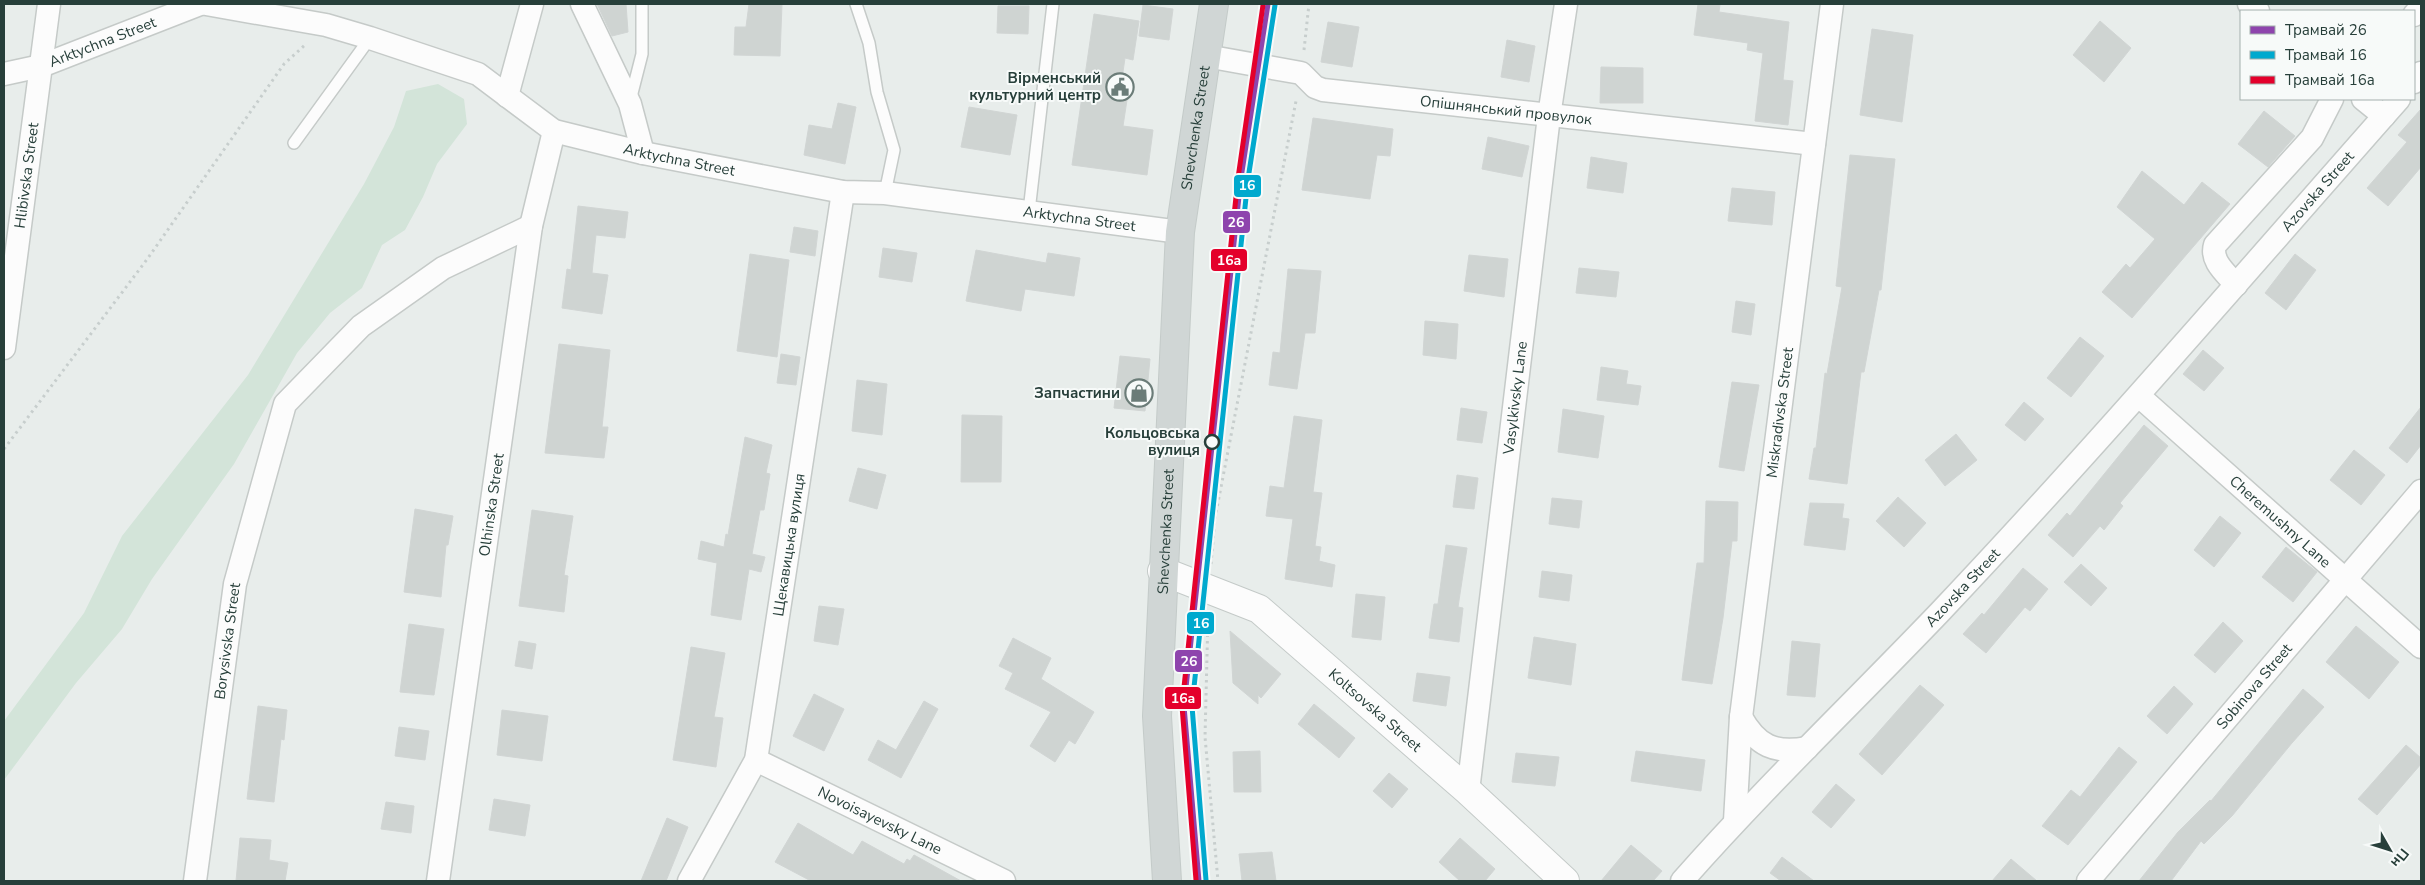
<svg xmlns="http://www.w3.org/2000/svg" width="2425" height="885" viewBox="0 0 2425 885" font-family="'Nunito Sans',sans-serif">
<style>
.green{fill:#d3e4d9}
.building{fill:#cfd4d2;stroke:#d1d5d4}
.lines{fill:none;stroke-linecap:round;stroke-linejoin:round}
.lane-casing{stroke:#c5cac8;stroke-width:14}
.street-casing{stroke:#c5cac8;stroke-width:25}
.secondary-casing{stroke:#c4cac8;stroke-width:30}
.primary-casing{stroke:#c4cbc9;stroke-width:30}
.path{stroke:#c7cecd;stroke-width:3;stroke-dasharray:2.5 4;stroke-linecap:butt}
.lane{stroke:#fcfcfc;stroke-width:11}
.street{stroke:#fcfcfc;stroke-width:22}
.secondary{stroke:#fcfcfc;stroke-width:28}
.primary{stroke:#d0d6d5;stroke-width:28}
.tram-1-casing{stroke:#f7faf9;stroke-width:9}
.tram-2-casing{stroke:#f7faf9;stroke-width:9}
.tram-3-casing{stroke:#f7faf9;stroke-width:9}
.tram-1{stroke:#8e44ad;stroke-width:5}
.tram-2{stroke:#00a9ce;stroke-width:5}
.tram-3{stroke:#e4002b;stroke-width:5}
.stop-dot{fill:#f7faf9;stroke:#273f3a;stroke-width:2.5}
.labels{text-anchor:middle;stroke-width:4;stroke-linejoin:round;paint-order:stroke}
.street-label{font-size:15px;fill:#273f3a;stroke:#f7faf9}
.poi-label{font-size:15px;font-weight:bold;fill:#273f3a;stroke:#f7faf9;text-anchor:end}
.stop-label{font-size:15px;font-weight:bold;fill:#273f3a;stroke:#f7faf9;text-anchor:end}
.line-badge{stroke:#f7faf9;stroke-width:2}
.badge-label{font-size:14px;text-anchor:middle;font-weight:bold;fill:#fff}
</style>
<rect width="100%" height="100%" fill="#e8edeb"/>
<path class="green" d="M438 84 464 99 467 124 437 164 423 197 405 230 382 245 362 288 330 313 297 353 234 464 152 579 122 629 76 683 4 780V721L84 613 122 536 248 375 364 184 394 127 406 91Z"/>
<path class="building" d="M597 4H626L628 32 612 36Z
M749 4H782L780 56 734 55 735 27H746Z
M1698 4H1720L1719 12 1789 22 1783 80 1793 81 1788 125 1755 121 1763 53 1747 50 1748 43 1694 35Z
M1143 5 1173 9 1169 40 1139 36Z
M998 6H1029L1028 34 997 33Z
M1094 14 1139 21 1133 60 1125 58 1119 99 1127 100 1123 126 1153 130 1147 175 1072 165Z
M2100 21 2131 48 2104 82 2073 55Z
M1328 22 1359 27 1352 67 1321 62Z
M1872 29 1913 35 1902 122 1860 115Z
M1507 40 1535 46 1529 82 1501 77Z
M1601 67 1643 68V103H1600Z
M838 103 856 107 845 164 804 155 809 125 832 129Z
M969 107 1017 115 1010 155 961 147Z
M2421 109V167L2388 206 2367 188 2407 142 2398 135Z
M2264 111 2295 136 2268 167 2238 144Z
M1313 118 1393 129 1390 156 1377 155 1370 199 1302 190Z
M1488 137 1529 146 1522 177 1482 169Z
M1850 155 1895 159 1881 290H1879L1864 372H1861L1847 484 1809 479 1814 448H1816L1825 373 1827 374 1842 287 1836 286Z
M1591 157 1627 163 1623 193 1587 188Z
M2142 171 2184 205 2202 182 2230 204 2132 318 2102 292 2126 264 2130 268 2155 239 2117 207Z
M1732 188 1775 192 1772 225 1728 221Z
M578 206 628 212 625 238 596 235 592 273 608 275 602 314 562 308 567 269 571 270Z
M794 227 818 231 815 256 790 252Z
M883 248 917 253 912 282 879 277Z
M976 250 1046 263 1048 253 1080 258 1074 296 1025 289 1021 311 966 301Z
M750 254 789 260 777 357 737 351Z
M2295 254 2316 270 2286 310 2265 293Z
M1469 255 1508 259 1504 297 1464 291Z
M1579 268 1619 272 1616 297 1576 293Z
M1288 269 1321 271 1315 333H1305L1297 389 1269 385 1273 352 1280 353Z
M1736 301 1755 304 1751 335 1732 332Z
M1425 321 1458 324 1456 359 1423 355Z
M2080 337 2104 356 2071 397 2047 378Z
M559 344 610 350 602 427H608L604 458 545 453Z
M2203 350 2224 368 2204 391 2183 374Z
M781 354 800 357 796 385 777 383Z
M1120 356 1150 359 1145 411 1114 408Z
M1601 367 1628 371 1626 384 1641 386 1638 405 1597 400Z
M857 380 887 384 882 435 852 431Z
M1732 382 1759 385 1744 471 1719 467Z
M2024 402 2044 419 2025 441 2005 425Z
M2421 407V445L2407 463 2389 448Z
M1461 408 1487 412 1482 443 1457 440Z
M1563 409 1604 416 1598 458 1558 452Z
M962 415 1002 416 1001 482H961Z
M1294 416 1322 420 1313 492 1322 493 1315 546 1321 547 1319 561 1335 565 1332 587 1285 579 1293 519 1266 516 1270 486 1284 488Z
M2144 425 2168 446 2120 503 2123 506 2104 530 2100 526 2073 557 2048 535 2067 513 2070 516Z
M1956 434 1977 460 1945 486 1925 460Z
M745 437 772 445 766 473 770 474 764 510H760L752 554 765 557 761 572 749 569 741 620 711 615 717 563 698 559 701 541 724 547 726 534 728 535Z
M2354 450 2385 475 2361 505 2330 480Z
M858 468 886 475 877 509 849 501Z
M1457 475 1478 478 1474 509 1453 507Z
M1898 497 1926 523 1904 547 1876 521Z
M1552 498 1582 501 1579 528 1549 524Z
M1706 501 1738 502 1737 541H1732L1723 618 1712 684 1682 680 1697 563H1704Z
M1810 503 1844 504 1842 518 1849 519 1845 550 1804 545Z
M415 509 453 516 448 545H446L441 597 404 592Z
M532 510 573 516 564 575 568 576 564 612 519 606Z
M2220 516 2241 533 2214 567 2194 550Z
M1446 545 1467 548 1458 607 1463 608 1459 642 1429 638 1434 604H1438Z
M2286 547 2317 572 2293 602 2262 577Z
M2081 564 2107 588 2091 606 2064 582Z
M2023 568 2048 589 2030 611 2025 607 1986 653 1963 634 1982 613 1984 615Z
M1542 571 1572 575 1569 601 1539 597Z
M1356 594 1385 597 1381 640 1352 637Z
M819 606 844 609 838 645 814 641Z
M2223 622 2243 641 2215 673 2194 655Z
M409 624 444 629 434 695 400 692Z
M2356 626 2399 662 2369 699 2326 662Z
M1230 631 1281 674 1261 698 1258 695V704L1233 683Z
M1534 637 1576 644 1571 685 1528 678Z
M1013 638 1051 658 1041 679 1094 712 1075 744 1069 740 1055 762 1030 746 1051 712 1005 689 1013 673 999 666Z
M519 641 536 644 532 669 515 666Z
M1792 641 1820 644 1815 697 1787 695Z
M691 647 725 653 714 717 723 718 716 767 673 760Z
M1417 673 1450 677 1446 706 1413 701Z
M1920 685 1944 705 1882 775 1859 754Z
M2174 686 2193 704 2167 734 2147 716Z
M2303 689 2324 707 2292 743 2232 816 2204 844 2201 841 2171 881H2139L2178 832 2210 800 2211 801Z
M814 694 844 709 824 751 793 736Z
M924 701 938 709 901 778 868 760 878 740 896 750Z
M1314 704 1355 738 1339 758 1298 724Z
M258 706 287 710 284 740 281 739 274 802 247 799Z
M502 710 548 716 542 761 497 755Z
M399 727 429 731 425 760 395 756Z
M2406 745 2421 758V764L2377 815 2358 799Z
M2119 747 2137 762 2068 845 2042 826 2071 790 2080 797Z
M1260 751 1261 792H1234L1233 752Z
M1636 751 1705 760 1701 791 1631 781Z
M1516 753 1559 757 1555 786 1512 782Z
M1389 773 1408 789 1392 808 1373 791Z
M1836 784 1855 800 1831 828 1812 812Z
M494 799 530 805 525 836 489 830Z
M386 802 414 806 411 833 381 829Z
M667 818 688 827 666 881H641Z
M798 823 853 855 862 841 904 864 907 859 910 861 914 855 961 881H811L775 862Z
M240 838 271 840 269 860 288 863 285 881H236Z
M1460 838 1495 869 1485 881H1460L1439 862Z
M1631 845 1662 871 1653 881H1601Z
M1272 852 1276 881H1242L1239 854Z
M1782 857 1814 881H1781L1770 873Z
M2011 859 2037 881H1992Z"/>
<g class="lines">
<g class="lane-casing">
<path id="lane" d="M856 4 869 43 877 92 894 150 885 193
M630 101 642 54V4
M294 143 370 38
M1029 211 1053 4"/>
</g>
<g class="street-casing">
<g id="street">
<path id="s1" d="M206 4 326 25 370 38 478 74 554 131 643 153 843 192 885 193 1180 232"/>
<path d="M582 4 630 104 643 153"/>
<path d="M2249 4 2258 11"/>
<path d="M2414 15 2421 7"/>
<path id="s2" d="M1206 56 1301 73 1315 87 1323 90 1814 144"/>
<path id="s3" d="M4 74 41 66 200 4"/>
<path d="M2414 82 2421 73"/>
<path d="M507 96 532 4"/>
<path d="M2363 99 2384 116"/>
<path d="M2236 285C2226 273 2210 261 2215 245L2312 138 2332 99"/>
<path id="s4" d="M4 348 49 4"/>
<path id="s5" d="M2139 396 2421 647"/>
<path d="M1741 717C1757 746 1775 754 1807 748"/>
<path id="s6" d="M756 760 1004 881"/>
<path id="s7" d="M1468 791 1549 116 1566 4"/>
<path id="s8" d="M1735 821 1741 717 1832 4"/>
<path id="s9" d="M195 881 235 584 285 404 361 326 443 268 531 226"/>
<path id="s10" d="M438 881 531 226 554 131"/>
<path id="s11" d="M689 881 756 760 843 192"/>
<path id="s12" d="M1682 881C1764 788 1854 702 1940 612 2098 445 2247 271 2399 99"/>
<path id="s13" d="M2088 881 2421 491"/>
</g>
</g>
<g class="secondary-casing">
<g id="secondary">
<path id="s14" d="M1162 571 1259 609 1468 791 1565 881"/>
</g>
</g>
<g class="primary-casing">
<g id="primary">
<path id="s15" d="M1167 881 1157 716 1180 232 1214 4"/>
</g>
</g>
<path class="path" d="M1304 50 1309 4
M4 449 148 258 284 64 305 45
M1211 564 1215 518 1296 101
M1208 615 1205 737 1218 881"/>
<use href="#lane" class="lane"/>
<use href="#street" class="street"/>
<use href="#secondary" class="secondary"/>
<use href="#primary" class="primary"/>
<g class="tram-1-casing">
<path id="tram-1" d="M1199 881 1184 706 1241 178 1268 4"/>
</g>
<g class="tram-2-casing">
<path id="tram-2" d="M1206 880 1192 706 1248 179 1275 5"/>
</g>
<g class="tram-3-casing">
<path id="tram-3" d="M1196 880 1182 706 1238 178 1263 5"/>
</g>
<use href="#tram-1" class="tram-1"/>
<use href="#tram-2" class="tram-2"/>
<use href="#tram-3" class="tram-3"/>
</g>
<defs>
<g id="civic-ring" transform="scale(1.4375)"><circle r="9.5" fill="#f7faf9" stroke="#6b7c78" stroke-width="1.5"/><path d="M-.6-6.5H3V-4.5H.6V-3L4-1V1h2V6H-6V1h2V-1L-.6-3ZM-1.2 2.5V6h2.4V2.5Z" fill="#6b7c78"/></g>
<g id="shop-ring" transform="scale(1.4375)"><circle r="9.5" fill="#f7faf9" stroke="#6b7c78" stroke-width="1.5"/><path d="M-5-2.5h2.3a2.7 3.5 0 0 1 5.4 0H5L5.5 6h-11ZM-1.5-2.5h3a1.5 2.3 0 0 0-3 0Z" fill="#6b7c78"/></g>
</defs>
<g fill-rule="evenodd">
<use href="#civic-ring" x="1120" y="87"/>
<use href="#shop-ring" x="1139" y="393"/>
</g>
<circle class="stop-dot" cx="1212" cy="442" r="7"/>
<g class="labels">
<g class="street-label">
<text dy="5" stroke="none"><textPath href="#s3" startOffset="104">Arktychna Street</textPath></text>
<text dy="5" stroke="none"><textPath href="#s2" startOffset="309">Опішнянський провулок</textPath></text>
<text dy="5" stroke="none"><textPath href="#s15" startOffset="755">Shevchenka Street</textPath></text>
<text dy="5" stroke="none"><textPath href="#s1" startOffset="505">Arktychna Street</textPath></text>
<text dy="5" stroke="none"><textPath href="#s4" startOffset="174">Hlibivska Street</textPath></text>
<text dy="5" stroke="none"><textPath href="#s12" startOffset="938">Azovska Street</textPath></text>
<text dy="5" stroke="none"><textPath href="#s1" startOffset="910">Arktychna Street</textPath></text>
<text dy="5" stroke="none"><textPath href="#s7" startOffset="396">Vasylkivsky Lane</textPath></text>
<text dy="5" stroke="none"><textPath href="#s8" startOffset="411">Miskradivska Street</textPath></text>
<text dy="5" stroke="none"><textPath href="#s10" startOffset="380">Olhinska Street</textPath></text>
<text dy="5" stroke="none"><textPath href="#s5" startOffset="189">Cheremushny Lane</textPath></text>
<text dy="5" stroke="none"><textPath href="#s15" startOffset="350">Shevchenka Street</textPath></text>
<text dy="5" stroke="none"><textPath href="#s11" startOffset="356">Щекавицька вулиця</textPath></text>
<text dy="5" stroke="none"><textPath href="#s12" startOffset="406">Azovska Street</textPath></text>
<text dy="5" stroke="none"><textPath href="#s9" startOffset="242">Borysivska Street</textPath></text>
<text dy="5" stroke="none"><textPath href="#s13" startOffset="256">Sobinova Street</textPath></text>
<text dy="5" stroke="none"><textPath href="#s14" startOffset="258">Koltsovska Street</textPath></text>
<text dy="5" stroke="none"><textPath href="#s6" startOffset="138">Novoisayevsky Lane</textPath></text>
</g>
<g class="poi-label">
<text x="1101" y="83">Вірменський<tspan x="1101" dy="17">культурний центр</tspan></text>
<text x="1120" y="398">Запчастини</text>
</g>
<g class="stop-label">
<text x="1200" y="438">Кольцовська<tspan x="1200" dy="17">вулиця</tspan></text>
</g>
</g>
<g class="line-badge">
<rect x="1233" y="174" width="29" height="24" rx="5" fill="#00a9ce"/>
<rect x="1222" y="210" width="29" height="24" rx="5" fill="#8e44ad"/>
<rect x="1210" y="248" width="38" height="24" rx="5" fill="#e4002b"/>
<rect x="1186" y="611" width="29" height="24" rx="5" fill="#00a9ce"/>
<rect x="1174" y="649" width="29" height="24" rx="5" fill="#8e44ad"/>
<rect x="1164" y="686" width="38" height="24" rx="5" fill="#e4002b"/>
</g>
<g class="badge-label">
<text x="1247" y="190">16</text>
<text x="1236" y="227">26</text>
<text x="1229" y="265">16a</text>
<text x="1201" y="628">16</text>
<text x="1189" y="666">26</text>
<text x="1183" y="703">16a</text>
</g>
<rect width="2425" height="885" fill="none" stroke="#273f3a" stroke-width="10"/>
<rect x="2240" y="10" width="175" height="90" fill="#f7faf9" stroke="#a4afad"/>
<rect x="2250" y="26" width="25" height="8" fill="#8e44ad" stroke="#a4afad"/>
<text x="2285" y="35" font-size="15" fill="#273f3a">Трамвай 26</text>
<rect x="2250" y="51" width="25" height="8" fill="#00a9ce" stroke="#a4afad"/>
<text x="2285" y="60" font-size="15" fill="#273f3a">Трамвай 16</text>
<rect x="2250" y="76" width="25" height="8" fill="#e4002b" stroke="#a4afad"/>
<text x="2285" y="85" font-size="15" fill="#273f3a">Трамвай 16a</text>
<g transform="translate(2390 850) rotate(129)" stroke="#f7faf9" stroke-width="4" paint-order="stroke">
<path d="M0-4L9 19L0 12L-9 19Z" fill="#273f3a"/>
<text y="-8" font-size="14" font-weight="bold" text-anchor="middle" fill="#273f3a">Пн</text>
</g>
</svg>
